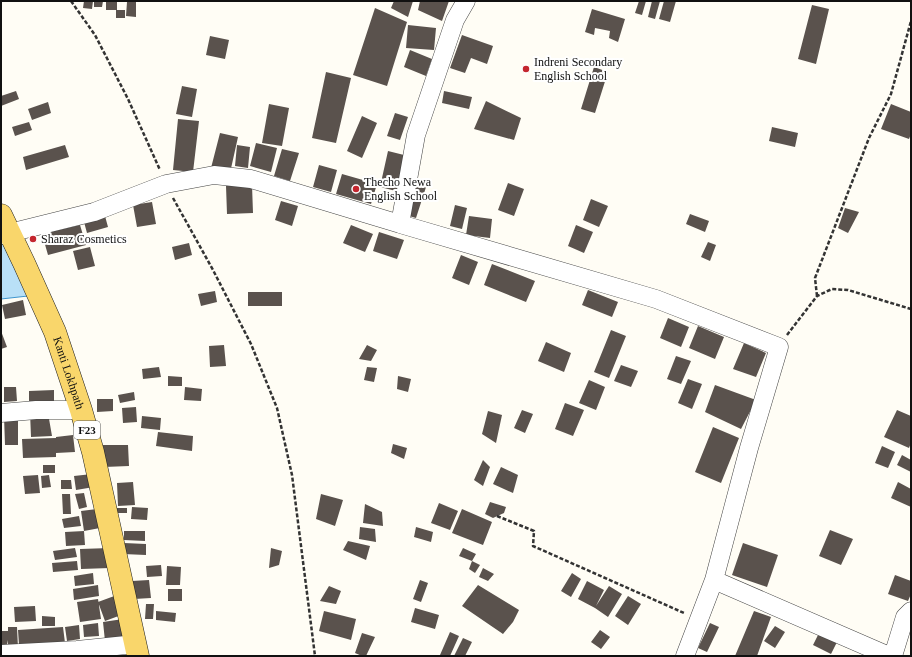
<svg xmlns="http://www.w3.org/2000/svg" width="912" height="657" viewBox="0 0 912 657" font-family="'Times New Roman',serif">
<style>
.water{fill:#b9e0f7;stroke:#3f96cf}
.building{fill:#5a524d}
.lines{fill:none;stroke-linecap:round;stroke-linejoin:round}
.minor-casing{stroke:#444;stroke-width:19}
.major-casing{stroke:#222;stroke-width:23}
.path{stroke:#333;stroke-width:2.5;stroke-dasharray:4 2;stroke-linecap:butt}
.minor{stroke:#fff;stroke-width:18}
.major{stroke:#f9d66b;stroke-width:22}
.poi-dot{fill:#c4262e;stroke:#fff;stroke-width:1.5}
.labels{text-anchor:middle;stroke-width:4;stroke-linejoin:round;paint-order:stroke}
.shield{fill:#fff;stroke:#585858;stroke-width:1}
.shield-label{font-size:11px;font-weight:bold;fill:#111}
.poi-label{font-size:12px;fill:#111;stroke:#fff;text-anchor:start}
.street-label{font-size:12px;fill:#111;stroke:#fff}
</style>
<rect width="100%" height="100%" fill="#fffdf5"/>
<path class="water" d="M1 240 28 296 1 299Z"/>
<path class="building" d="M84 1H93L92 9 83 8Z
M94 1H103L102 7H94Z
M106 1H117V10H106Z
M394 1H413L408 17 391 8Z
M420 1H449L442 21 418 10Z
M639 1H646L642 15 635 13Z
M652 1H660L655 19 648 17Z
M664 1H676L670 22 659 19Z
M127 2H136V17L126 16Z
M812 5 829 9 816 64 798 59Z
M375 8 407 22 387 86 353 75Z
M592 9 625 19 618 42 609 38 610 31 595 28 594 35 585 32Z
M116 10H125V18H116Z
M408 25 436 28 434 50 406 48Z
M462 35 493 46 487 64 471 58 465 73 450 68Z
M210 36 229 40 225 59 206 55Z
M410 50 432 59 426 76 404 67Z
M594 67 608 72 595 113 581 109Z
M326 72 351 78 336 143 312 138Z
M182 86 197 89 192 117 176 114Z
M16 91 19 99 1 106V96Z
M444 91 472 97 469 109 442 103Z
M486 101 521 118 514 140 474 129Z
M48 102 51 113 32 120 28 109Z
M269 104 289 108 282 146 262 143Z
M891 104 911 112V134L909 139 881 129Z
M395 113 408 117 400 140 387 136Z
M362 116 377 123 362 158 347 151Z
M178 119 199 121 193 172 173 170Z
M29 122 32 130 15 136 12 127Z
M772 127 798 133 795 147 769 141Z
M220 133 238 137 230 173 211 168Z
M256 143 277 148 271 172 250 166Z
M65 145 69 157 26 170 23 157Z
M237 145 250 147 248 168 235 166Z
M282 149 299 153 290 181 274 176Z
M388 151 408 156 400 192 380 187Z
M319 165 337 170 331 192 313 187Z
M342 174 377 184 371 204 336 194Z
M413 179 427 184 416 218 402 214Z
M508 183 524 189 514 216 498 210Z
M252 185 253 213 227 214 226 186Z
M591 199 608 206 599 227 583 220Z
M281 201 298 206 292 226 275 220Z
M152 202 156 224 137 227 133 205Z
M455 205 467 208 462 229 450 226Z
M845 208 859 212 848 233 838 228Z
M690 214 709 221 705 232 686 224Z
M105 216 108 227 87 233 84 222Z
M469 216 492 219 490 238 466 235Z
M80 225 86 245 48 255 42 234Z
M351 225 373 234 365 252 343 243Z
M576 225 593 232 584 253 568 246Z
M379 232 404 240 397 259 373 251Z
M708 242 716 245 710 261 701 257Z
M189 243 192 255 175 260 172 247Z
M90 247 95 266 78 270 73 251Z
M461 255 478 262 469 285 452 278Z
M492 264 535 281 526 302 484 285Z
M588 290 618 302 612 317 582 305Z
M215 291 217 302 201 306 198 294Z
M248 292H282V306H248Z
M23 300 26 315 5 319 2 305Z
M668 318 689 327 681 347 660 338Z
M698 326 724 337 715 359 689 348Z
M611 330 626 336 609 378 594 372Z
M1 331 7 347 1 349Z
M546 342 571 353 564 372 538 361Z
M744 343 766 353 756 377 733 369Z
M224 345 226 366 210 367 209 346Z
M367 345 377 350 371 361 359 359Z
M676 356 691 361 681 384 667 379Z
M621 365 638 371 631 387 614 381Z
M159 367 161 377 143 379 142 369Z
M367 367 377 368 374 382 364 380Z
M168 376 182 377V386H168Z
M398 376 411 379 408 392 397 389Z
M688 379 702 384 692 409 678 403Z
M589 380 605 387 596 410 579 403Z
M715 385 756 400 741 429 705 412Z
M4 387H16L17 401 4 402Z
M185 387 202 389 201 401 184 400Z
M54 390V406H29V391Z
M134 392 135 400 120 403 118 395Z
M97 399H113V411L97 412Z
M565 403 584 410 573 436 555 429Z
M136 407 137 422 123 423 122 408Z
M522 410 533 414 525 433 514 428Z
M897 410 911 416V443L909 448 884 437Z
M488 411 502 415 496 443 482 434Z
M30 412 48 413 52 436 31 437Z
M18 415V445H5L4 416Z
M142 416 161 418 160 430 141 428Z
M713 427 739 438 721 483 695 472Z
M158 432 193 436 192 451 156 446Z
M73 435 75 452 56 453V457L23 458 22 439 56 438V437Z
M393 444 407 448 404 459 391 453Z
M103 445H128L129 466 104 467Z
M882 446 895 452 888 468 875 463Z
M902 455 911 460V472L897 465Z
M483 460 490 467 483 486 474 480Z
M43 465H55V473H43Z
M501 467 518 475 513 493 493 484Z
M92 474 94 487 76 490 74 476Z
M38 475 40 493 25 494 23 476Z
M49 475 51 487 42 488 41 476Z
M61 480H71L72 489H61Z
M133 482 135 505 118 506 117 483Z
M898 482 911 489V507L891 498Z
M84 493 87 507 79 509 75 494Z
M62 494H70L71 514H63Z
M321 494 343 500 335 526 316 519Z
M490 502 506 507 504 513 493 518 485 514Z
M439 503 458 511 450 530 431 523Z
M365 504 382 512 383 526 363 523Z
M132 507 148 508 147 520 131 519Z
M116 508H127V513H116Z
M97 509 100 528 84 531 81 511Z
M462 509 492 522 483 545 452 533Z
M79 516 81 526 64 528 62 519Z
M360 527 375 529 376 542 359 539Z
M416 527 433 532 431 542 414 537Z
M830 530 853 539 841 565 819 556Z
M84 531 85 545 66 546 65 532Z
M124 531H145V541L124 540Z
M348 541 370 546 366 560 343 550Z
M124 543 146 544V555L123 554Z
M743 543 778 555 767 587 732 575Z
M75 548 77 557 55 560 53 551Z
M110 548V568L81 569 80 549Z
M271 548 282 551 279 565 269 568Z
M463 548 476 554 472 561 459 556Z
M77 561 78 570 53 572 52 563Z
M472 561 480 565 475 573 469 569Z
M161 565 162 576 147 577 146 566Z
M167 566 181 567 180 585H166Z
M483 568 494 574 488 581 479 577Z
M93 573 94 584 75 586 74 576Z
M572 573 581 579 571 597 561 591Z
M895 575 911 581V594L908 601 888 594Z
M149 580 151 598 134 599 132 581Z
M420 580 428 583 421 602 413 599Z
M587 581 604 590 596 606 609 586 622 594 608 617 595 608 578 599Z
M98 585 99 596 74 600 73 589Z
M478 585 519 610 513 622 503 634 462 606Z
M329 586 341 591 336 604 320 601Z
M168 589H182V601H168Z
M117 595 124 614 105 621 98 602Z
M628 596 641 604 628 625 615 616Z
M98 599 101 619 80 622 77 602Z
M146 604H154L153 619H145Z
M35 606 36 621 15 622 14 607Z
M415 608 439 615 435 629 411 622Z
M156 611 176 613 175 622 156 620Z
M324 611 356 619 351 640 319 631Z
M754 611 771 617 757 656H735Z
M42 616 55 617V626H42Z
M123 619 125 639 105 641 103 622Z
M98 623 99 636 84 637 83 625Z
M710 623 719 627 707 652 698 648Z
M79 625 80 639 67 641 65 627Z
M775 626 785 632 775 648 764 641Z
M8 627H17L18 648H8V640L7 645H1V631H8Z
M63 627 65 643 19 645 18 630Z
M600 630 610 637 601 649 591 642Z
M820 631 838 640 831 654 813 645Z
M450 632 459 636 450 656H444L440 655Z
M362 633 375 637 366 656H362L355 653Z
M463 638 472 642 465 656H454Z"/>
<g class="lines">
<g class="minor-casing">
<path id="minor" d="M400 224 656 299 779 347 749 448 714 580 889 656
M1 235 94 212 166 184 214 175 251 179 400 224 416 135 455 20 466 1
M1 413 36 410H81
M1 654 77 650 136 644
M685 656 714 580
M893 656 905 617 911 611"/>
</g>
<g class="major-casing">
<g id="major">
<path id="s1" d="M1 215 24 263 55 332 81 410 93 452 138 656"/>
</g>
</g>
<path class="path" d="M71 1 95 35 128 99 160 170
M173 198 213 270 251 344 277 408 292 475 315 656
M817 296 815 278 869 138 891 94 911 21
M787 335 817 296 832 289 848 290 911 309
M497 516 534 531 533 546 684 613"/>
<use href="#minor" class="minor"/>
<use href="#major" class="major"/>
</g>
<g class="poi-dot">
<circle cx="526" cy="69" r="4"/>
<circle cx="356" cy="189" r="4"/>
<circle cx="33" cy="239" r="4"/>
</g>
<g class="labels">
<rect class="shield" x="74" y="421" width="26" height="18" rx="3"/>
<g class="shield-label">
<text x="87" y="434">F23</text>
</g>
<g class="poi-label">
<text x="534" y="66">Indreni Secondary<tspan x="534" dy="14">English School</tspan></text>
<text x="364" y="186">Thecho Newa<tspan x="364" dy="14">English School</tspan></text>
<text x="41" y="243">Sharaz Cosmetics</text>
</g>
<g class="street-label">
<text dy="4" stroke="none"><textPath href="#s1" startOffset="172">Kanti Lokhpath</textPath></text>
</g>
</g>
<rect width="912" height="657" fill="none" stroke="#111111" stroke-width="4"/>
</svg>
